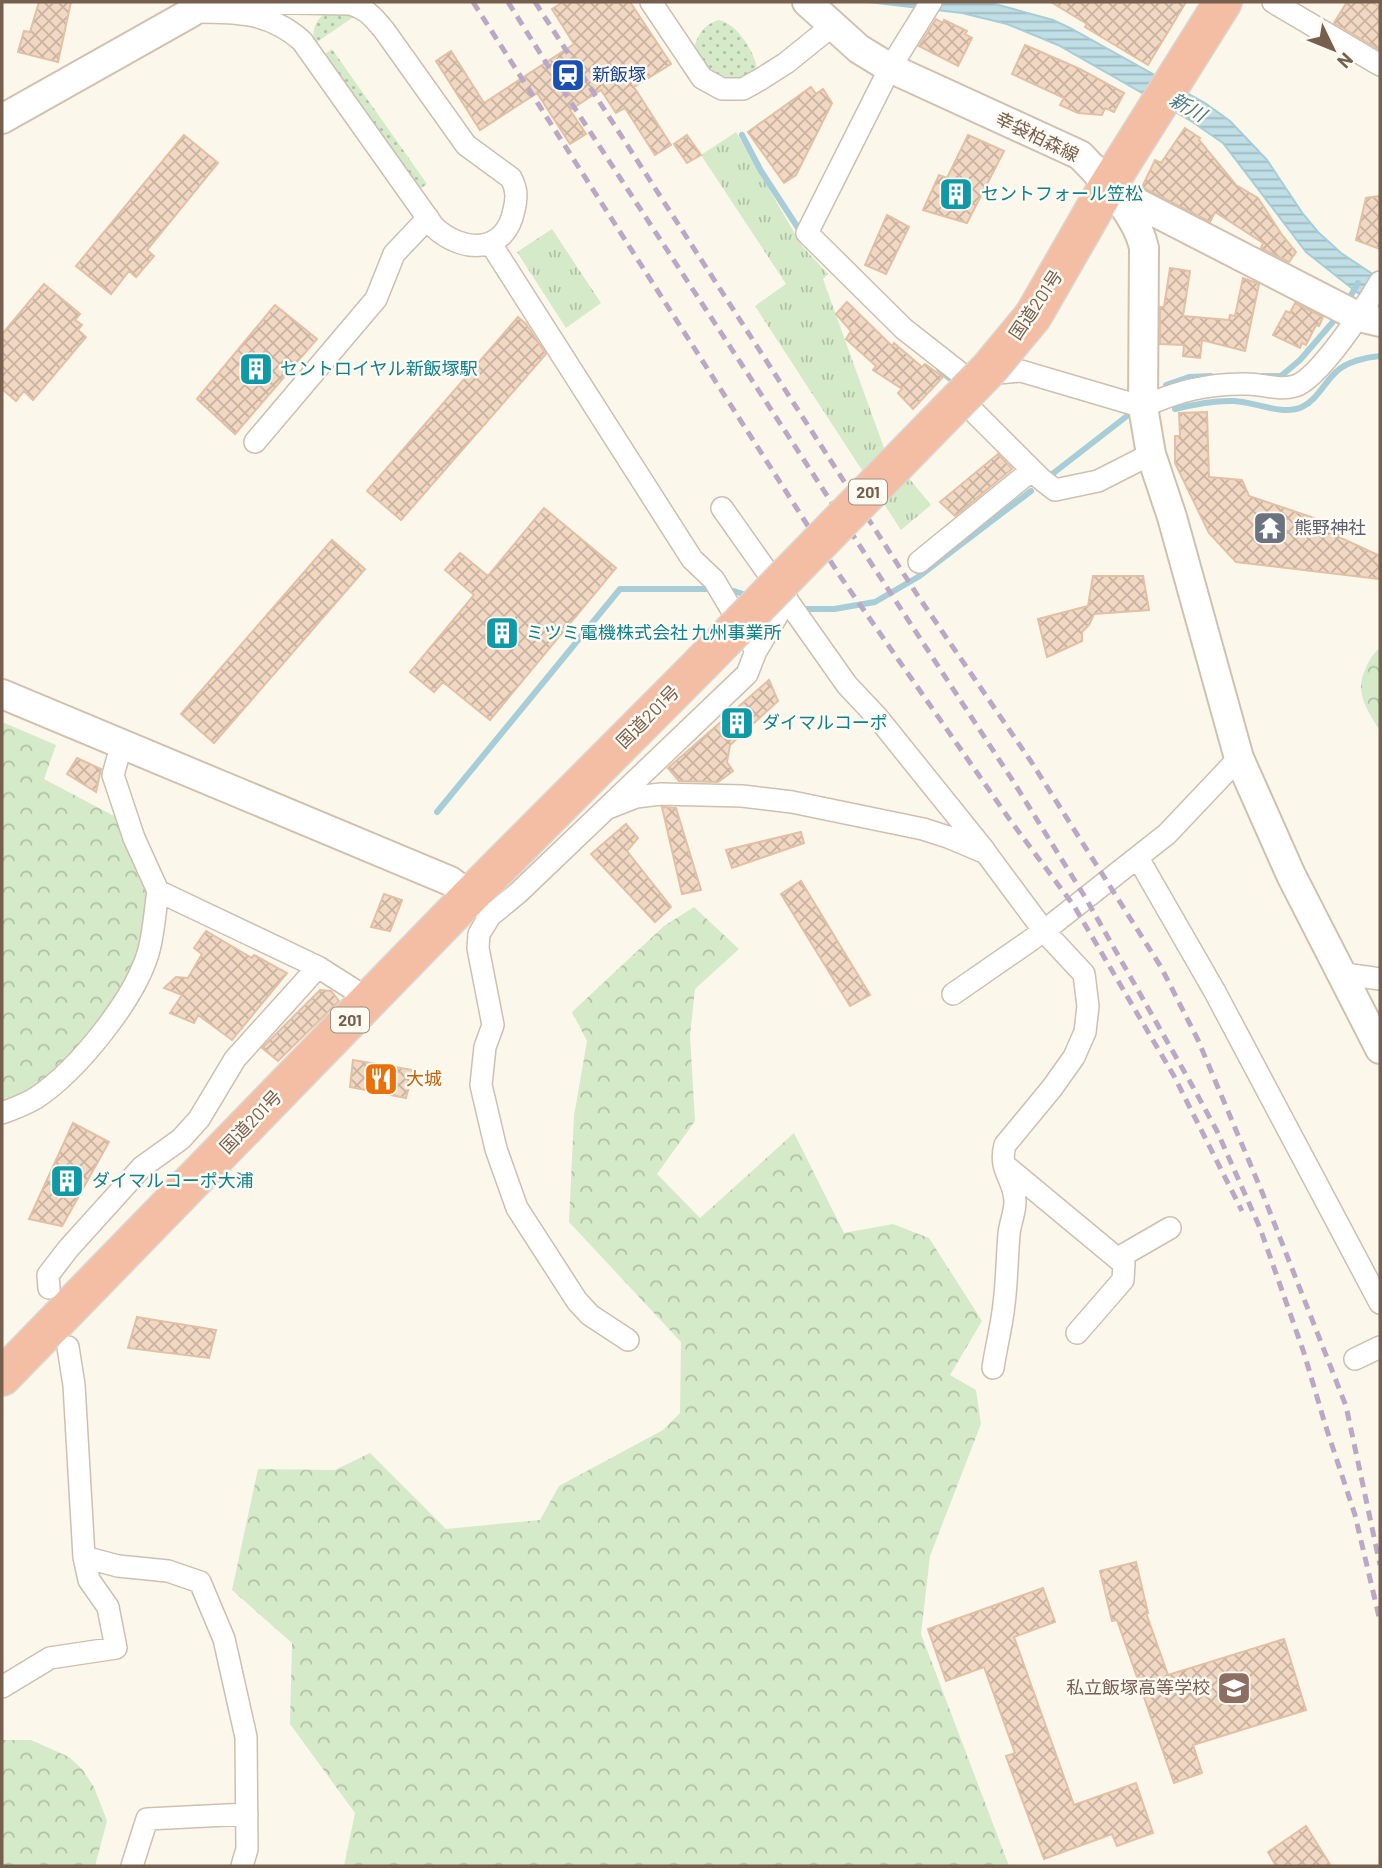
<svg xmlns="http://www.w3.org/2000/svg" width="1382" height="1868" viewBox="0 0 1382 1868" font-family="Barlow,'Noto Sans JP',sans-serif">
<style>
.grass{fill:url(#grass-dots)}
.forest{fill:url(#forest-crowns)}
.park{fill:url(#park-tufts)}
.water{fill:url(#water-rules);stroke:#a6cdd8;stroke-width:2}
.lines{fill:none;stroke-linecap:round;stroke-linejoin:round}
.stream{stroke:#a6cdd8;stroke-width:6}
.building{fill:url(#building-cross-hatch);stroke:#e3c0a4;stroke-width:2}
.street-casing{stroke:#cebfb0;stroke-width:24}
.secondary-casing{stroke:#d1c0ae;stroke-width:32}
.highway-casing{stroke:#dcd5d1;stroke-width:40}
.street{stroke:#fff;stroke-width:21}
.secondary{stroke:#fff;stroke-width:28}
.highway{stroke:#f4bea4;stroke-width:37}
.rail{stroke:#bba8c7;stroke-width:5;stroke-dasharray:10 7;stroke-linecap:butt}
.highway-bridge-casing{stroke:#dcd5d1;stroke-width:40;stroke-linecap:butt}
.highway-bridge{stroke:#f4bea4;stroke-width:37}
.labels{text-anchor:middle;stroke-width:5;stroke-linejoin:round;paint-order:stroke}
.shield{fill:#fffaf2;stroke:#a08e7f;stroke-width:2}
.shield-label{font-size:16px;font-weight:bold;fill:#775f4e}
.transit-label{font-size:18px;fill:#164399;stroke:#fffaf2;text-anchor:start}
.street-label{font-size:18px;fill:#775f4e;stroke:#fffaf2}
.culture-label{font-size:18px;fill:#0d838f;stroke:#fffaf2;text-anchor:start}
.worship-label{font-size:18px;fill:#5b616d;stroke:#fffaf2;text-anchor:start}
.food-label{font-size:18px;fill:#c56008;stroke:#fffaf2;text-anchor:start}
.education-label{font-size:18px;fill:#785e54;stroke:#fffaf2;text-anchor:end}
.water-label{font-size:19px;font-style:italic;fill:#477a8a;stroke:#fffaf2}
</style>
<defs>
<pattern id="grass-dots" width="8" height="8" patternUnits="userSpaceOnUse" patternTransform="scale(1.75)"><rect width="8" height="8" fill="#d4eac9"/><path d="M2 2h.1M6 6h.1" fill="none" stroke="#b1c1a5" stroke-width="1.8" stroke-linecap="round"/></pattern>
<pattern id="forest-crowns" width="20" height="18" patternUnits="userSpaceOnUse" patternTransform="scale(1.75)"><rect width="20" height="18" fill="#d4eac9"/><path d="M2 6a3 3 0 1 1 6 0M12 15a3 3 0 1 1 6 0" fill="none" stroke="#b1c1a5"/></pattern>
<pattern id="park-tufts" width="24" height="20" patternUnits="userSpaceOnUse" patternTransform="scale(1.75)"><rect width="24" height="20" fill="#d4eac9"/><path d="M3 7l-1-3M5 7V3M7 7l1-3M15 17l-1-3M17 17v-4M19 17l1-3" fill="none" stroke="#b1c1a5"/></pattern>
<pattern id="water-rules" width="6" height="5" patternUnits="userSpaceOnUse" patternTransform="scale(1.75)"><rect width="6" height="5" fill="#bfdee6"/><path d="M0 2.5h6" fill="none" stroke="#a0b7bd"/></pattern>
<pattern id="building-cross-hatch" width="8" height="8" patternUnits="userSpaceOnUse" patternTransform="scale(1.75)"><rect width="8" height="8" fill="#f1d8c3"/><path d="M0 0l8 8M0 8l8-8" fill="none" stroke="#c8b2a1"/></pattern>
</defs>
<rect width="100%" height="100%" fill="#fcf7eb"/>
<path class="grass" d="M333 10 355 16 314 44C311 28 317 15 333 10Z
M718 20C736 22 756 53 757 70L737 82C710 78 708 74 693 52 697 36 702 26 718 20Z
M332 49 427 184 416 192 322 56Z"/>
<path class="forest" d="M1380 648V731C1368 711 1354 693 1365 670 1369 661 1372 654 1380 648Z
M2 722 56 745 44 779 116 817 150 892 142 950 127 987 65 1064 2 1122Z
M694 907 739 949 695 989 690 1036 695 1121 657 1174 700 1218 794 1133 844 1233 893 1224 929 1238 982 1321 950 1375 976 1390 981 1424 930 1556 921 1634 1009 1866H344L355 1813 290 1724 292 1643 232 1590 258 1469 335 1470 370 1453 446 1529 540 1520 559 1486 663 1430 680 1413 681 1342 569 1222 574 1116 587 1041 572 1012 664 926Z
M2 1740H31L69 1757 82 1769 94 1787 107 1821 95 1866H2Z"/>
<path class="park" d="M736 132 802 246 828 274 823 279 884 448 931 505 901 530 755 306 786 284 701 155Z
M552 229 601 303 566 328 517 252Z"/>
<path class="water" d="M868 2H988L1053 20 1070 28 1205 103 1230 121 1267 160 1303 214 1318 232 1341 253 1380 279V305L1359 294 1306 252 1223 143 1191 121 1058 45 1007 24 962 13Z"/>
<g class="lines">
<path class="stream" d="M742 135 761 171 802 234
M1346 304 1358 283
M939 369 957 385
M1263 376H1281L1300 360 1338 316
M1166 385 1189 377 1211 376
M1175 409C1195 404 1214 400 1234 401 1256 402 1282 416 1302 407 1317 400 1324 383 1336 372 1346 362 1366 357 1380 356
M1051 475 1127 416
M734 591 749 596
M800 609H834L875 602 918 577 1031 491
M437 812 620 589H708"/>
</g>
<path class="building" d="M39 2H71L58 62 18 52 24 31 30 32Z
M563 2H630L671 64 634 87 671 145 655 155 625 108 616 113 601 90 570 110 586 134 570 144 537 93 480 130 436 61 451 51 484 103 574 44 552 9Z
M1051 2H1186L1148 65 1085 27 1087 24Z
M1347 2H1371L1380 7V50L1334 23Z
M936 19 943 23 944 20 967 31 965 34 972 38 958 66 919 46Z
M1025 45 1080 69 1124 93 1114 112 1105 108 1102 115 1078 113 1060 105 1064 98 1012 74Z
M811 87 816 94 823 89 832 103 796 175 784 183 748 132Z
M1185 128 1200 138 1199 140 1236 185 1258 198 1282 235 1296 252 1289 262 1261 248 1263 243 1215 212 1210 222 1142 187 1155 160 1161 163Z
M184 135 218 163 147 250 154 256 136 277 129 271 111 294 76 266Z
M687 135 701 155 687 163 674 144Z
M968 135 1004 151 967 223 923 210 939 175 947 178Z
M1380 196V249L1356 240 1366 198Z
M887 215 909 227 886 274 865 265Z
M1170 268 1190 271 1183 316 1229 320 1230 315 1235 316 1243 278 1259 284 1245 351 1202 340 1200 358 1183 356 1184 345 1160 344V307H1164Z
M44 284 80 314 75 320 82 325 78 330 86 337 33 400 24 391 16 401 2 389V334Z
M847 302 892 346 894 343 922 367 925 364 943 377 913 409 898 393 902 389 873 370 876 366 846 339 851 331 836 314Z
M1295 303 1323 317 1319 326 1316 325 1306 345 1302 343 1300 348 1273 335 1286 311 1290 313Z
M275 305 317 339 235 434 197 399Z
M518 317 526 324 546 354 401 520 367 491Z
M1207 412 1209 477 1242 480 1249 496 1329 523 1341 538 1380 556V579L1236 562 1209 533 1175 463V436H1180L1179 413Z
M998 454 1012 469 955 516 940 502Z
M544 508 616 568 490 720 443 682 434 692 410 672 474 595 445 570 460 553 488 576Z
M332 540 365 569 214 743 181 714Z
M1093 576H1143L1149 610 1094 614 1089 625 1082 632V641L1047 657 1038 619 1088 606Z
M769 680 778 701 730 745 727 762 733 771 718 782 679 781 668 768Z
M77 758 101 769 96 792 67 774Z
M662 807 676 808 701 890 682 894Z
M626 824 638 838 627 851 671 907 655 922 591 854Z
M801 832 804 843 732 868 726 850Z
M801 881 870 995 850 1006 781 894Z
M384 894 402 900 390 931 371 927Z
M206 931 252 958 254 955 287 973 232 1040 198 1015 194 1023 170 1013 182 995 164 988 176 977 188 978 202 954 194 948Z
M320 990 331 991 339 1001 278 1061 262 1048Z
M353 1060 413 1070 406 1098 350 1087Z
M73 1123 109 1142 62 1226 29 1219Z
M137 1317 216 1330 209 1358 128 1348Z
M1136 1562 1148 1613H1146L1168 1675 1284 1639 1306 1710 1193 1745 1202 1773 1174 1783 1117 1620 1112 1621 1100 1571Z
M1043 1588 1055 1622 1014 1637 1074 1805 1136 1783 1153 1833 1117 1846 1112 1834 1044 1859 1006 1756 1015 1753 984 1667 946 1681 928 1629Z
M1306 1826 1331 1866H1276L1268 1852Z"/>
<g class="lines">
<g class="street-casing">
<path id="street" d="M246 2 350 4C366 8 374 18 384 30L466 145 511 178C517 189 517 198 514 210 505 255 462 253 434 227L302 41C268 11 235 12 192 12L225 4Z
M651 2 702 78 722 89H743L761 79 786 63 832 26
M931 2 890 68 807 233 904 329 964 376 1021 371 1143 407C1177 391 1209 383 1247 384 1264 384 1278 391 1295 386 1319 379 1367 305 1380 282
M1273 2 1380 65
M491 244 692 559 714 580 756 651
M955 393 1041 479 1055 490 1098 481 1151 454
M255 442 376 299 394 254 428 218
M722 508 847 685 878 718 985 851
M919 562 1032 470
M122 743 113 775 134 838 158 891 318 967 370 1000
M608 808 636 797 661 794 742 796 792 802 923 829 948 837 986 853 1044 931 1084 974 1088 1006 1085 1032 1074 1057 1052 1088 1005 1145C998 1171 1015 1179 1015 1202 1015 1213 1010 1223 1009 1234 1007 1257 1007 1281 1004 1304 1002 1325 996 1347 993 1368
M1138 858 1215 992 1380 1303
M481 907 490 916 518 893 747 674 756 651 787 599
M490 916 479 934 478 948 493 1025 485 1047 481 1085 496 1149 517 1208 577 1301 590 1315 628 1340
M1343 977 1352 975 1380 979
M953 994 1044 931 1167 834 1239 758
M2 1113C13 1109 26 1104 36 1098 78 1070 136 998 149 950 154 931 155 910 158 891
M1007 1167 1124 1264 1123 1280 1077 1333
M1118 1258 1170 1228
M49 1288 48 1275 68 1249 142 1167 181 1139 199 1119 235 1059 318 967
M68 1347 74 1385 84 1557 118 1566 168 1571 200 1582 224 1639 246 1737 247 1849 242 1866
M1355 1359 1380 1347
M2 1687 50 1658 116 1648 108 1607 89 1580 84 1557
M132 1866 147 1819 247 1814"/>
</g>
<g class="secondary-casing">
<path id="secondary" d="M807 2 859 49 890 68 1080 155C1102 177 1138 217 1144 248L1143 407 1151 454 1172 517 1239 758 1291 875 1380 1049
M2 119 192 12
M1116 192 1359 317 1380 322
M2 694 450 881 470 896"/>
</g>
<g class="highway-casing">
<path id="highway" d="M1033 316 1107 187 1223 2
M2 1377 470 896 700 665"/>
</g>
<use href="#street" class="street"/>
<use href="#secondary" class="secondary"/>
<use href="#highway" class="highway"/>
<path class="rail" d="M473 2 840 576 1010 820 1074 906 1174 1076 1242 1211
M508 2 572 104 1013 781 1085 897 1193 1087 1217 1131 1260 1228 1304 1353 1325 1424 1355 1515 1380 1621
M535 2 918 596 1032 763 1161 967 1198 1040 1262 1192 1346 1406 1380 1565"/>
<g class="highway-bridge-casing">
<path id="highway-bridge" d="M700 665 989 369 1033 316"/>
</g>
<use href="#highway-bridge" class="highway-bridge"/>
</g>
<defs>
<g id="station-square" transform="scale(1.75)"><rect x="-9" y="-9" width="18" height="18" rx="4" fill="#1a4fb4" stroke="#fffaf2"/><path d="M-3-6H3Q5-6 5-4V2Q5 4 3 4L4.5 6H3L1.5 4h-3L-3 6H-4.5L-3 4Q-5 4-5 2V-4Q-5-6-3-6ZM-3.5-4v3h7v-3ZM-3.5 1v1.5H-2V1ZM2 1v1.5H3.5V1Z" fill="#fff"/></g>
<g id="building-square" transform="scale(1.75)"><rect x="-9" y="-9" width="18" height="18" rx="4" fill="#0f9aa8" stroke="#fffaf2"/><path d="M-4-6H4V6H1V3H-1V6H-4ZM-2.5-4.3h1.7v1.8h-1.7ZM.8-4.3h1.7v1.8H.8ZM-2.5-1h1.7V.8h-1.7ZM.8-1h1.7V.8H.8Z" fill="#fff"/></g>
<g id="temple-square" transform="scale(1.75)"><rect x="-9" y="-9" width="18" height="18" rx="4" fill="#6b7280" stroke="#fffaf2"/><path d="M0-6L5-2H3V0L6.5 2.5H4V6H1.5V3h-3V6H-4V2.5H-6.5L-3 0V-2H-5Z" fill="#fff"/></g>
<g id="restaurant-square" transform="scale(1.75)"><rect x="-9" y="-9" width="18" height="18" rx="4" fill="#e8710a" stroke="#fffaf2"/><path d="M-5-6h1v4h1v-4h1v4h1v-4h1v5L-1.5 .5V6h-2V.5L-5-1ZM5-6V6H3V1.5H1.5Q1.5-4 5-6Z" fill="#fff"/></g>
<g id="school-square" transform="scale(1.75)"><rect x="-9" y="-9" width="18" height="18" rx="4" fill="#8d6e63" stroke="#fffaf2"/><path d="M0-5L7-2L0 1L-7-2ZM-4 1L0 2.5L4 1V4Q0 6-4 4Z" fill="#fff"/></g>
</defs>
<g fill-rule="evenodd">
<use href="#station-square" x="568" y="75"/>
<use href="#building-square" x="956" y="194"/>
<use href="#building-square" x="256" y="369"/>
<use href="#temple-square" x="1270" y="528"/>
<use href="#building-square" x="502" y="633"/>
<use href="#building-square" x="737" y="723"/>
<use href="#restaurant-square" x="381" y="1079"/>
<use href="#building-square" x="67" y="1181"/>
<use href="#school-square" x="1234" y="1688"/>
</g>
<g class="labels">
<g class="shield">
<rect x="849" y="479.5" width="38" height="25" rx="5"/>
<rect x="331" y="1007.5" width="38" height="25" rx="5"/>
</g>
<g class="shield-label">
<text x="868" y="498">201</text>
<text x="350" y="1026">201</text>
</g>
<g class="transit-label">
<text x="592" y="81">新飯塚</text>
</g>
<g class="street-label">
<text transform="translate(1037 137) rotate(26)" y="6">幸袋柏森線</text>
<text transform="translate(1036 305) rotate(-56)" y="6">国道201号</text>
<text transform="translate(648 717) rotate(-45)" y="6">国道201号</text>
<text transform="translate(251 1122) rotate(-46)" y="6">国道201号</text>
</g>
<g class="culture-label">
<text x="981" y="200">セントフォール笠松</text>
<text x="280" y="375">セントロイヤル新飯塚駅</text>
<text x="526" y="639">ミツミ電機株式会社 九州事業所</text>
<text x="762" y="729">ダイマルコーポ</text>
<text x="92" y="1187">ダイマルコーポ大浦</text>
</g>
<g class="worship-label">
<text x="1294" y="534">熊野神社</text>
</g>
<g class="food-label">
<text x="406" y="1085">大城</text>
</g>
<g class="education-label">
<text x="1210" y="1694">私立飯塚高等学校</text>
</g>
<g class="water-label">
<text transform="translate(1188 107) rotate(30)" y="7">新川</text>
</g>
</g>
<rect width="1382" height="1868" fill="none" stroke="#775f4e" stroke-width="7"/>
<g transform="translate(1333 49) rotate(133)" stroke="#fffaf2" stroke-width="5" paint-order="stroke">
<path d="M0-5L12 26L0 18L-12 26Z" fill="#775f4e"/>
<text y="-10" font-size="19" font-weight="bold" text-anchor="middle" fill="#775f4e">N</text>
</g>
</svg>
